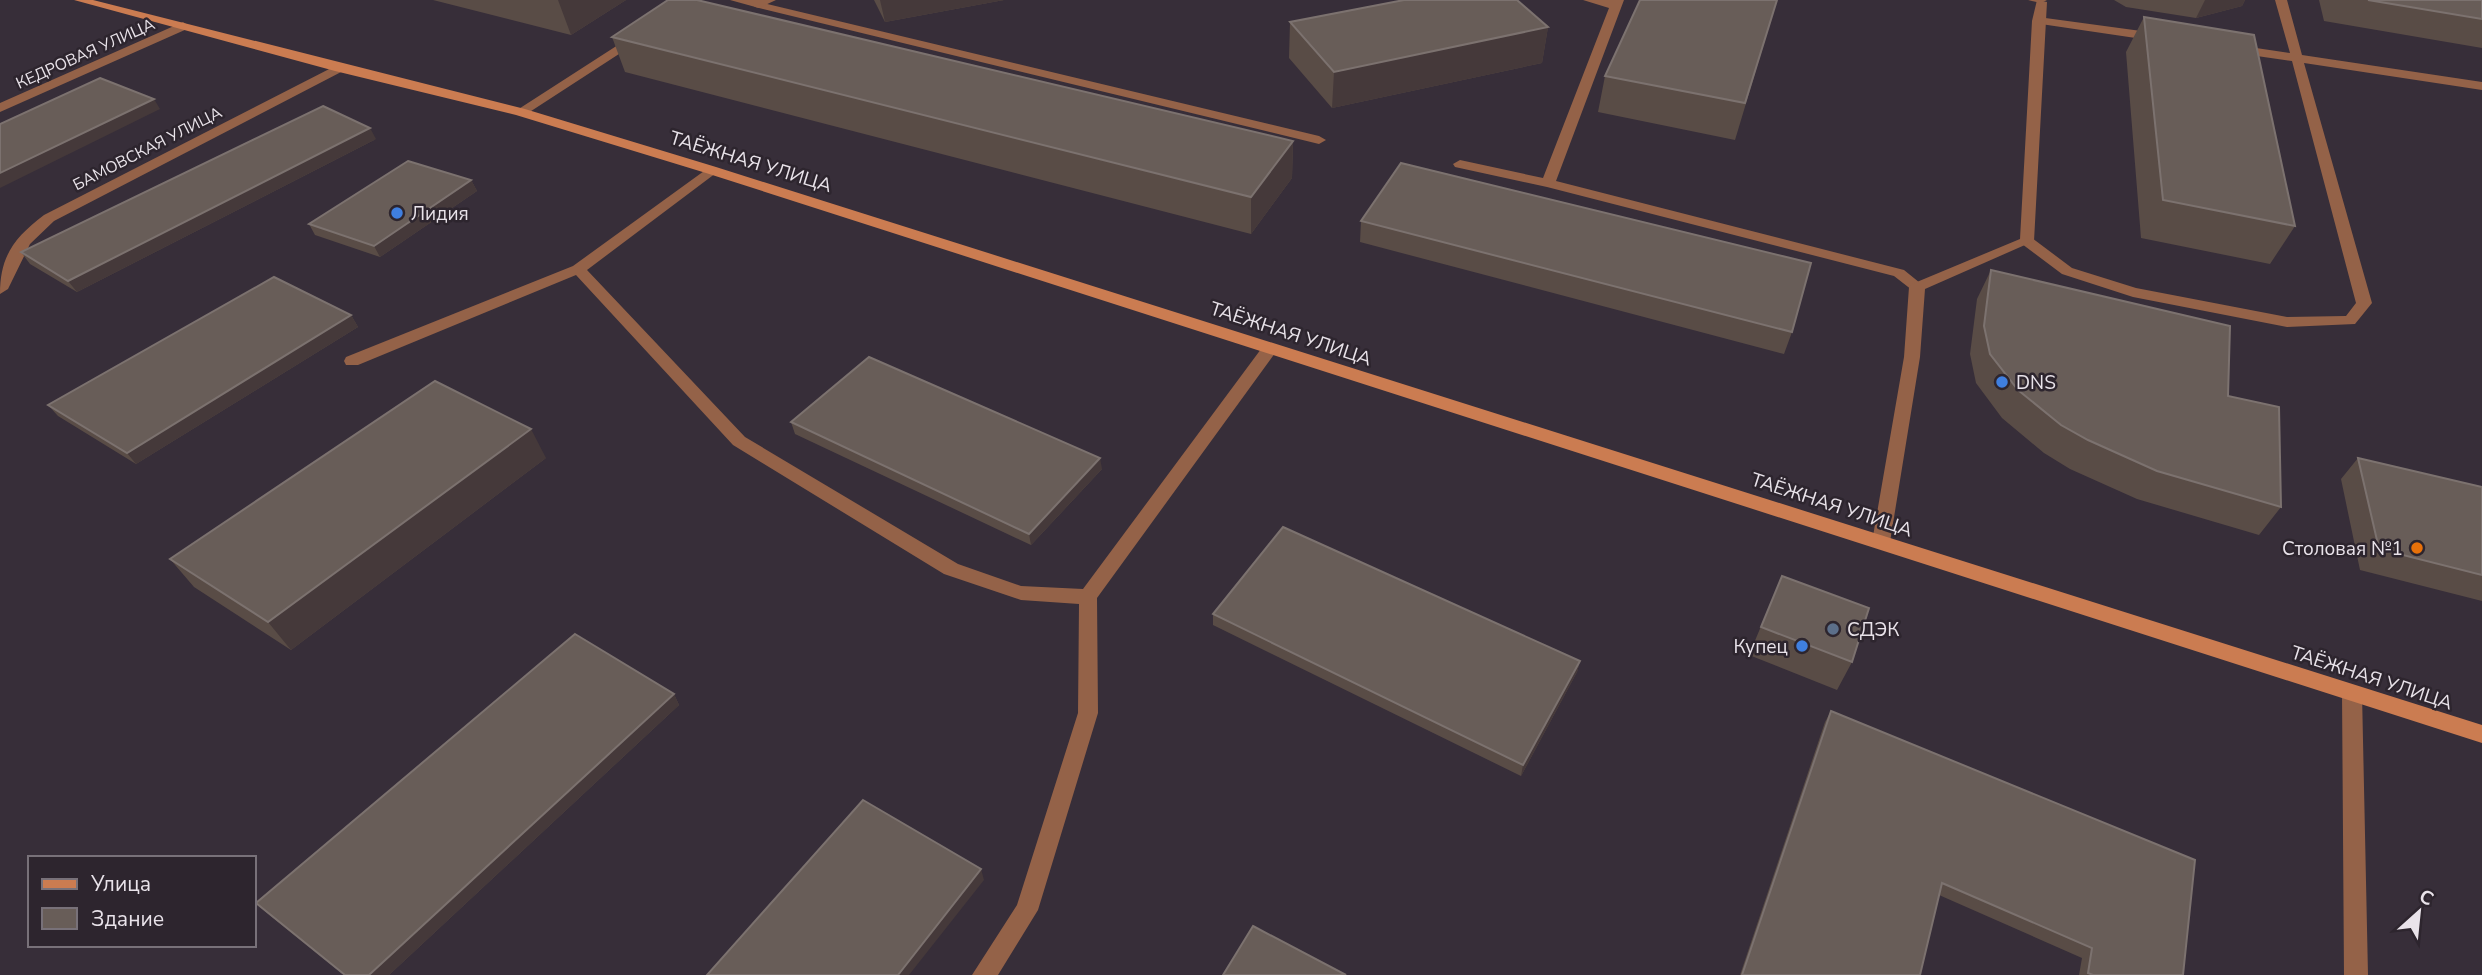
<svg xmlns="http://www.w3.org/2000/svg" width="2482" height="975" viewBox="0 0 2482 975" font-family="'Nunito Sans',sans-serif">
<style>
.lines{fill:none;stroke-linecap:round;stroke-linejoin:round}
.service{fill:#946248;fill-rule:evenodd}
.minor{fill:#946248;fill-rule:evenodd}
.secondary{fill:#cb7c51;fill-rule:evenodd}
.wall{fill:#594c46}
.shaded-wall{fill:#45393a}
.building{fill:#685d58;stroke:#7c726f;stroke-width:2}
.shop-dot{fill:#3f7fe0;stroke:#2d252e;stroke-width:2.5}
.food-dot{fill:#e8710a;stroke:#2d252e;stroke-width:2.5}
.service-dot{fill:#5c6f8a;stroke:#2d252e;stroke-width:2.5}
.labels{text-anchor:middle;stroke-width:5;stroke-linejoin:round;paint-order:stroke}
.far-street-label{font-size:16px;fill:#e9e3ea;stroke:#2d252e}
.street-label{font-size:19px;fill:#e9e3ea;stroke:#2d252e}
.poi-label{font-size:19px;fill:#e9e3ea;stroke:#2d252e;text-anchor:start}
</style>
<rect width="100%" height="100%" fill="#372e39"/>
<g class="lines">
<path class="service" d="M1583 0H1624L1556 181 1904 270 1925 287 1922 290H1912L1894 276 1547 187 1455 167 1453 164 1460 160 1543 178 1609 8Z
M2028 0H2047L2041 3Z
M2275 0H2287L2302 55 2482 82V90L2304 63 2372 303 2355 324 2287 327 2133 297 2062 274 2022 244 2020 241 2022 238H2032L2072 268 2136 288 2287 317 2346 316 2356 303 2292 61 2236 53 2230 49 2236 45 2290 53Z
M759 2 1319 136 1326 140 1319 144 755 7 753 5Z
M2038 17 2156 33 2162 37 2156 41 2034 23 2032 21Z
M711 166 718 170 716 173 587 270 745 437 958 564 1021 586 1083 589 1264 345H1276L1278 349 1097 598 1098 713 1038 910 998 975H972L1017 905 1078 713 1079 604 1021 600 944 574 733 445 576 275 358 365H346L344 361 346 357 573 266Z"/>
<path class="minor" d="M730 0H776L759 8Z
M2037 0 2047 2 2034 241 1925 289 1920 357 1890 542 1887 547H1875L1872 542 1904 357 1909 287 1912 284 2020 239 2032 21Z
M183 22 189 26 187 29 0 112V103Z
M635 34 641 38 639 41 525 115 520 116 514 112Z
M339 64 343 65V71L54 221 30 244 8 289 0 294C0 256 14 238 44 215Z
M2352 685 2359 687 2362 693 2368 975H2344L2342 693 2345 687Z"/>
<path class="secondary" d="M74 0H93L525 109 716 167 2482 725V743L706 173 516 115 335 71Z"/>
</g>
<path class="wall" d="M433 0H626L571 35Z
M874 0H1004L885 22Z
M1777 0 1735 140 1598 112 1605 76Z
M2114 0H2245L2242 6 2196 18 2126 7Z
M2319 0H2482V48L2324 21Z
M2144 17 2295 226 2270 264 2141 238 2126 52Z
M1290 22 1548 27 1542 63 1332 108 1289 58Z
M612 37 1293 141 1292 178 1251 234 625 72Z
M376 139 77 292 30 264 21 252Z
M471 180 477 191 380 257 315 235 309 224Z
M1361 221 1792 332 1784 354 1360 242Z
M1991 270 2228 396 2281 507 2259 535 2137 499 2070 469 2044 453 2002 418 1976 383 1970 354 1977 299Z
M351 315 358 327 136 464 58 416 48 405Z
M791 422 1102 469 1031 545 795 434Z
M546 458 291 650 194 587 170 559Z
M2358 458 2482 487V601L2360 570 2341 479Z
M1782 576 1852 662 1837 690 1749 655Z
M1213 614 1580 661 1577 672 1521 776 1213 625Z
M674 694 679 705 389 975H344L267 913 256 903Z
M1831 711 2183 975H2079L2082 958 1939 895 1920 975H1740L1825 722Z"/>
<path class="shaded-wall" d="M558 0H626L571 35Z
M880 0H1004L885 22Z
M2205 0H2245L2242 6 2196 18Z
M1548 27 1542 63 1332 108 1334 72Z
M154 99 160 109 0 188V173Z
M370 128 376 139 77 292 68 281Z
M1293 141 1292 178 1251 234V197Z
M471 180 477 191 380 257 374 246Z
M351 315 358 327 136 464 127 453Z
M531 429 546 458 291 650 268 622Z
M1100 458 1102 469 1031 545 1029 534Z
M1580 661 1577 672 1521 776 1523 765Z
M674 694 679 705 389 975H369Z
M981 869 984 880 909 975H898Z"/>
<path class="building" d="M668 0H697L1293 141 1251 197 612 37Z
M1404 0H1517L1548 27 1334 72 1290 22Z
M1640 0H1777L1745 103 1605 76Z
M2368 0H2482V19Z
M2144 17 2254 35 2295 226 2163 200Z
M100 78 154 99 0 173V124Z
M323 106 370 128 68 281 21 252Z
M408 161 471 180 374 246 309 224Z
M1401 163 1811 263 1792 332 1361 221Z
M1991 270 2230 326 2228 396 2279 407 2281 507 2157 471 2088 440 2061 425 2018 390 1990 354 1984 326Z
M274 277 351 315 127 453 48 405Z
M869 357 1100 458 1029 534 791 422Z
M435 381 531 429 268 622 170 559Z
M2358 458 2482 487V575L2379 549Z
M1283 527 1580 661 1523 765 1213 614Z
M1782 576 1869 608 1852 662 1761 627Z
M575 634 674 694 369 975H345L256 903Z
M1831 711 2195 860 2183 975H2093L2088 973 2092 948 1942 883 1920 975H1742Z
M863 800 981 869 898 975H707Z
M1253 926 1346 975H1223Z"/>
<g class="shop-dot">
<circle cx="397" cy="213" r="7"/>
<circle cx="2002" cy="382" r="7"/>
<circle cx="1802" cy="646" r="7"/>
</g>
<circle class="food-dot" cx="2417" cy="548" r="7"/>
<circle class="service-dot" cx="1833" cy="629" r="7"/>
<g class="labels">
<g class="far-street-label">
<text transform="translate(85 53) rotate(-24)" y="6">КЕДРОВАЯ УЛИЦА</text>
<text transform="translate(147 148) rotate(-27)" y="6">БАМОВСКАЯ УЛИЦА</text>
</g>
<g class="street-label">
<text transform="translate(751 161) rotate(17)" y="7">ТАЁЖНАЯ УЛИЦА</text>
<text transform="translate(1291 333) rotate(18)" y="7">ТАЁЖНАЯ УЛИЦА</text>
<text transform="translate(1832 504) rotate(18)" y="7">ТАЁЖНАЯ УЛИЦА</text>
<text transform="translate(2372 677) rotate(18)" y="7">ТАЁЖНАЯ УЛИЦА</text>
</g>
<g class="poi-label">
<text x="411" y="220">Лидия</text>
<text x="2016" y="389">DNS</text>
<text x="2403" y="555" text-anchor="end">Столовая №1</text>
<text x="1847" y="636">СДЭК</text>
<text x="1788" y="653" text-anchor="end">Купец</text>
</g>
</g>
<rect x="28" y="856" width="228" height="91" fill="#2d252e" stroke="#787179" stroke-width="2"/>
<rect x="42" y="879" width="35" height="10" fill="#cb7c51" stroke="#787179" stroke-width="2"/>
<text x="91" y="891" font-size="21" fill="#e9e3ea">Улица</text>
<rect x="42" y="908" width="35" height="21" fill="#685d58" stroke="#787179" stroke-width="2"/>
<text x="91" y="926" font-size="21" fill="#e9e3ea">Здание</text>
<g transform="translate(2419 912) rotate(27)" stroke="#2d252e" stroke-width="5" paint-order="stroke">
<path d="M0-5L12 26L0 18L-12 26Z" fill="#e9e3ea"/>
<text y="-10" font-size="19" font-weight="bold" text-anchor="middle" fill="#e9e3ea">С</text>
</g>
</svg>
